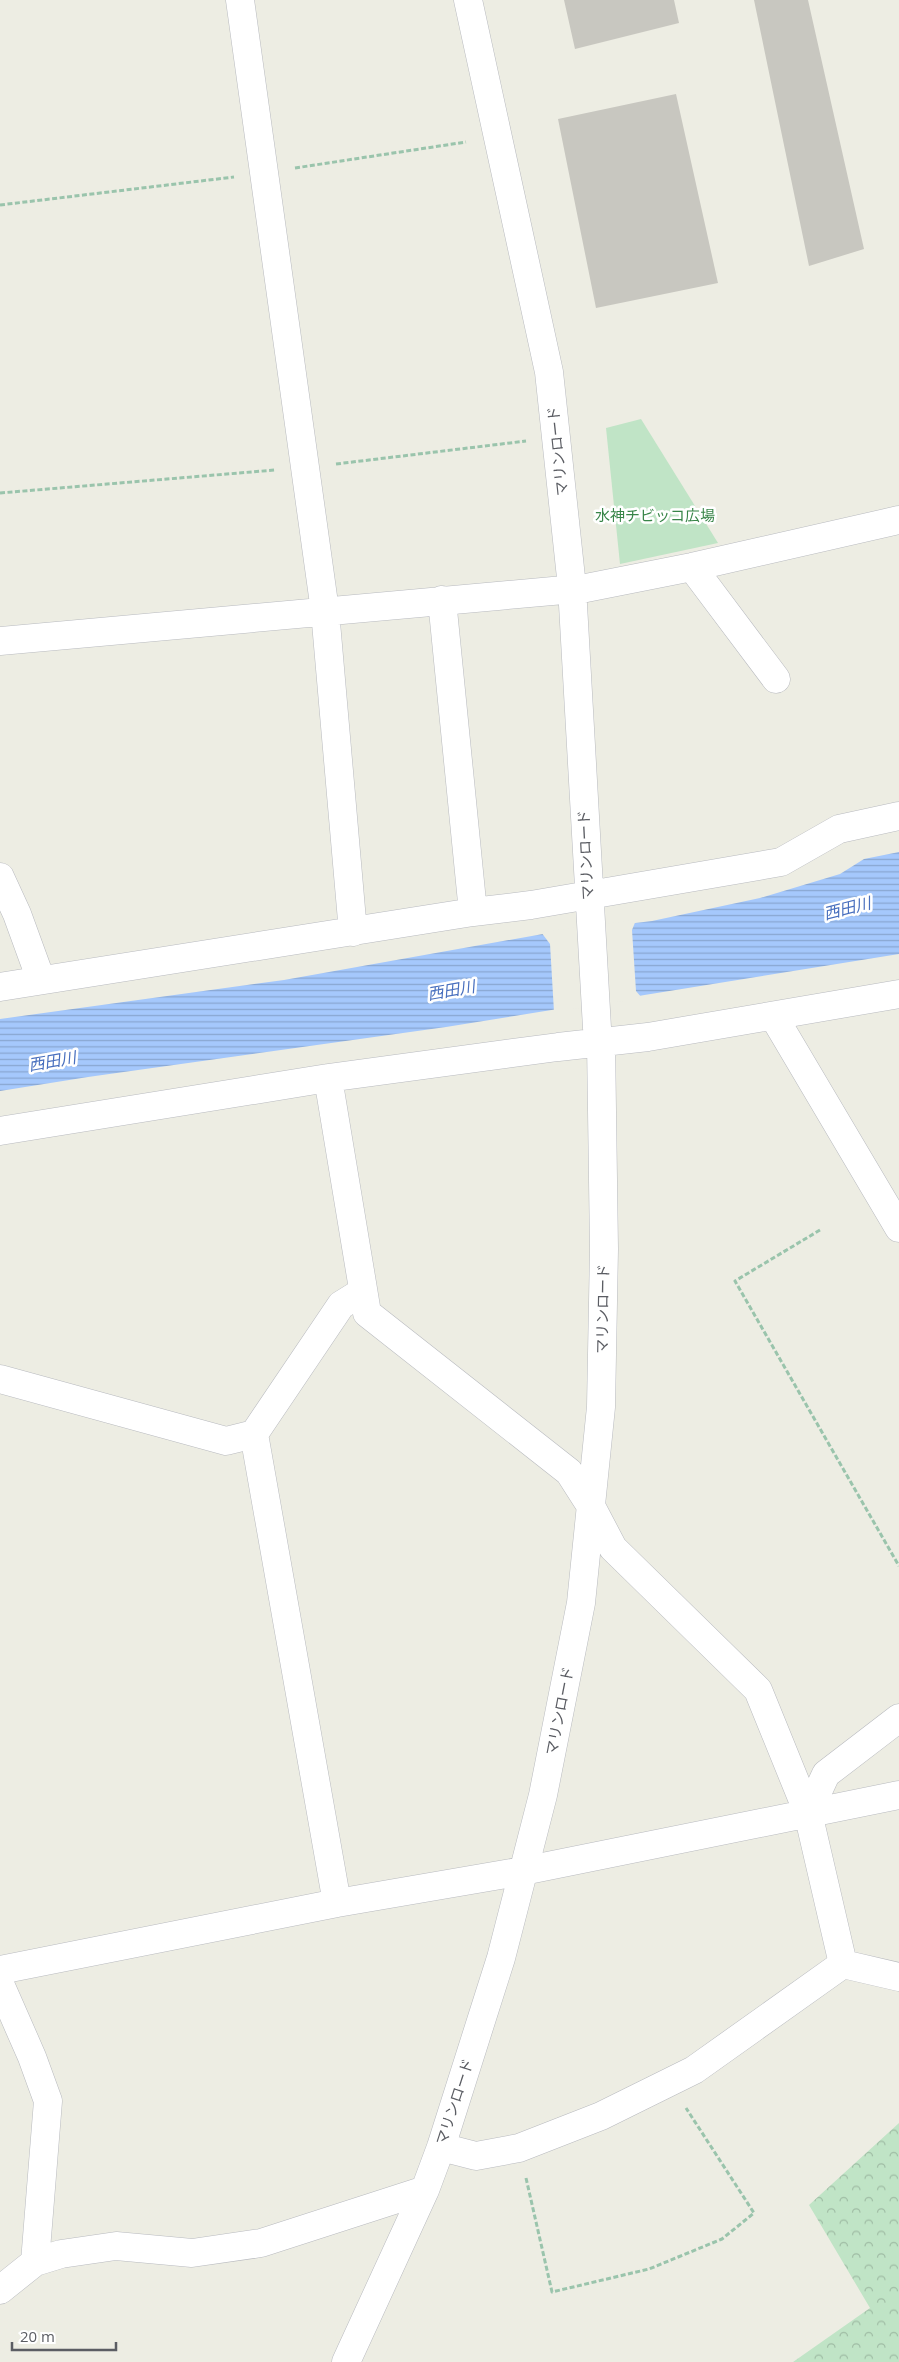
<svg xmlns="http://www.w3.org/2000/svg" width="899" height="2362" viewBox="0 0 899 2362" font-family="'Open Sans','Noto Sans JP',sans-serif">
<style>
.forest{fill:url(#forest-crowns)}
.park{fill:#c0e4c6}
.water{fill:url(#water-rules)}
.pier{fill:#edede3}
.building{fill:#c8c7c0}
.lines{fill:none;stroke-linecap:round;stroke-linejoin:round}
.minor-casing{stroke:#b8babf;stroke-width:29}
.path{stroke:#9ac4ac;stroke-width:3;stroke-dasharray:5 2.5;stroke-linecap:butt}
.minor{stroke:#fff;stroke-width:28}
.labels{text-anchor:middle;stroke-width:5;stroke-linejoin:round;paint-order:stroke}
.street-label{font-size:15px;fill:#5b5d63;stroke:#fff}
.park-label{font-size:15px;fill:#388548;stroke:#fff}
.water-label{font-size:16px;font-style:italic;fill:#486fbe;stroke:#fff}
</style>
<defs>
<pattern id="forest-crowns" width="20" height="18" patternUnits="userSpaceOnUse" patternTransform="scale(1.25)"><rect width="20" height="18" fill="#c0e4c6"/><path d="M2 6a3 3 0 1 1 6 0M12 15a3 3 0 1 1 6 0" fill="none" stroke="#9fbca4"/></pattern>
<pattern id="water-rules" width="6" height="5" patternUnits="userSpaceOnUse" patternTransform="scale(1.25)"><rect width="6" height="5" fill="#a5c8fc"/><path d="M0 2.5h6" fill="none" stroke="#89a6d0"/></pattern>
</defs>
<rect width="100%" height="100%" fill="#edede3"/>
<path class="forest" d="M899 2123V2362H793L870 2308 809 2205Z"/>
<path class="park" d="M641 419 718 543 620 564 606 428Z"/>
<path class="water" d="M899 852V954L446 1027 88 1077 0 1091V1019L284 980 543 934 652 921 760 898 840 874 864 859Z"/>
<path class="pier" d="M636 920 632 930 636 991 642 998 554 1012 550 944 541 932Z"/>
<path class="building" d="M564 0H674L679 23 575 49Z
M754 0H808L864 249 809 266Z
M676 94 718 283 596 308 558 119Z"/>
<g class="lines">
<g class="minor-casing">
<path id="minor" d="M240 0 325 611 353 932
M692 567 776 679
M442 600 473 912
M0 641 586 588 692 567 899 520
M0 877 17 914 41 980
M0 987 473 912 531 905 781 862 839 829 899 816
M774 1017 899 1228
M328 1078 367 1313 569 1472 592 1508 613 1548 758 1690 808 1813 843 1964
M0 1131 328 1078 558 1047 648 1037 899 994
M0 1379 226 1441 254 1434 341 1305 362 1292
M254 1434 337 1903
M808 1813 826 1774 899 1718
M843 1964 899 1977
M0 1970 337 1903 523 1871 899 1795
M0 1984 32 2057 48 2101 35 2262
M441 2147 476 2156 519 2148 601 2116 694 2070 843 1964
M0 2290 35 2262 61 2254 116 2246 192 2253 261 2243 425 2190
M346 2362 425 2190 441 2147 501 1958 543 1795 581 1603 601 1407 604 1249 601 1042 597 1028 572 587 549 372 468 0"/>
</g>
<path class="path" d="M295 168 466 142
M0 205 234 177
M336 464 526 441
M0 493 275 470
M820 1230 735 1281 899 1566
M526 2178 552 2292 649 2269 722 2239 754 2213 686 2108"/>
<use href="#minor" class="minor"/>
</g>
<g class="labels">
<g class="street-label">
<text transform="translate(558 451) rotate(-96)" y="5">マリンロード</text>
<text transform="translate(586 855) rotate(-93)" y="5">マリンロード</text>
<text transform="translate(603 1309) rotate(-89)" y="5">マリンロード</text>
<text transform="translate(560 1711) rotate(-79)" y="5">マリンロード</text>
<text transform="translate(455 2102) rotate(-72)" y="5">マリンロード</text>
</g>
<g class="park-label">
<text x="655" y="521">水神チビッコ広場</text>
</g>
<g class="water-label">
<text transform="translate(847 908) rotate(-14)" y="6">西田川</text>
<text transform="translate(451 990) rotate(-10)" y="6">西田川</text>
<text transform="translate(52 1061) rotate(-10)" y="6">西田川</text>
</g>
</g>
<path d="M12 2342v8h104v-8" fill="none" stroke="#5b5d63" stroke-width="2.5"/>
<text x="20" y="2342" font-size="15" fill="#5b5d63" stroke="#ffffff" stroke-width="4" paint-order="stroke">20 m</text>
</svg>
